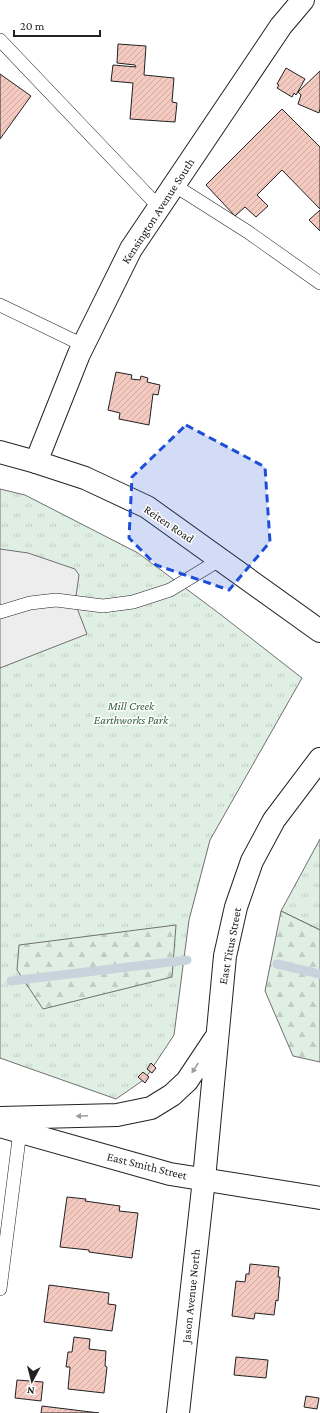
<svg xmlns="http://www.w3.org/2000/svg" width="320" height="1413" viewBox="0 0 320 1413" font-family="'Crimson Pro',serif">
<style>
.grass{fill:url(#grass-tufts);stroke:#6f6f6f}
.forest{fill:url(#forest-firs);stroke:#6f6f6f}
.parking{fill:#ededed;stroke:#6f6f6f}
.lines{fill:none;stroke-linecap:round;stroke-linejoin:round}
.stream{stroke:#c7d3dd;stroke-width:9}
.building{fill:url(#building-hatch);stroke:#222}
.service-casing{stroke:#222;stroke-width:14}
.minor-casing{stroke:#222;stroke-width:24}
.tertiary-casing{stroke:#222;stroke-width:24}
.primary-casing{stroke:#222;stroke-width:24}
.service{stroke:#fff;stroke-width:13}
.minor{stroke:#fff;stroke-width:22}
.tertiary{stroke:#fff;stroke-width:22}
.primary{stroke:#fff;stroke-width:22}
.oneway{fill:#9c9c9c}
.marked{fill:#1d4ed8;fill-opacity:0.2;stroke:#1d4ed8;stroke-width:3;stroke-dasharray:8 5;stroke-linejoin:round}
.labels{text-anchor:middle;stroke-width:3;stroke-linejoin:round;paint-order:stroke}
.street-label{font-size:12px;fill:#222;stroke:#fff}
.park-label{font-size:12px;font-style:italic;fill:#2f5e38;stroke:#fff}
</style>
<defs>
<pattern id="grass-tufts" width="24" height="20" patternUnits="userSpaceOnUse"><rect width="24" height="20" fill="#e0efe3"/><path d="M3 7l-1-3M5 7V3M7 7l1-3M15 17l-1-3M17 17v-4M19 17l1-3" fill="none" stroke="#c0cdc2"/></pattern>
<pattern id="forest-firs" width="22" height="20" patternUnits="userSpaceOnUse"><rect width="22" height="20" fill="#e0efe3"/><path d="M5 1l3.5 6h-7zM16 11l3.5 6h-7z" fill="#c0cdc2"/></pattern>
<pattern id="building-hatch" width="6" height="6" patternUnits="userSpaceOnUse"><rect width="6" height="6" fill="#f3c9c0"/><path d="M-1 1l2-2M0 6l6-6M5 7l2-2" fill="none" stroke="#d0aca5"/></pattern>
</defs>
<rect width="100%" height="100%" fill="#fff"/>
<path class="grass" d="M0 489 25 495 138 553 220 614 302 678 210 840 189 920 174 1035 145 1079 116 1099 0 1058Z
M320 839V930L281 911Z"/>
<path class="forest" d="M281 911 320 930V1062L293 1056 265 991Z
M176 925 172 977 43 1009 17 970 19 945Z"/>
<path class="parking" d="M0 549 28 553 75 569 79 575 75 603 87 634 0 668Z"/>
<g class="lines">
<path class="stream" d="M277 964 320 974
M11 981 187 960"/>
</g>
<path class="building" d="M118 44 146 46 144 75 174 78 172 102 177 103 175 122 130 119 133 83 111 81 113 65 136 67 135 65 117 63Z
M286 68 305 79 296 95 294 93 292 97 277 88 279 85 277 84Z
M320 71V108L319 113 298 104 301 95 298 92Z
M0 74 31 96 0 139Z
M282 109 320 147V209L282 170 257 195 268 206 256 217 245 207 235 216 206 185Z
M320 210V231L309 220Z
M116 372 132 375 131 379 140 380 141 376 148 378 147 382 160 385 158 395 153 394 149 425 119 419 120 413 108 410Z
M151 1063 156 1068 152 1073 147 1069Z
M143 1072 149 1077 145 1083 138 1077Z
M67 1197 86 1199 85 1201 120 1206 119 1211 138 1213 132 1258 89 1252V1250L60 1247Z
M250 1264 279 1267 278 1277H280L278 1301 276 1300 274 1315 255 1313 254 1319 232 1316 236 1281 245 1282 246 1274H249Z
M49 1285 109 1293 108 1304 116 1305 112 1331 44 1322Z
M74 1337 90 1339 89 1349 106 1351 105 1366 107 1367 104 1393 68 1389 70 1367H66L68 1352H72Z
M236 1357 268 1360 266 1378 234 1375Z
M17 1380 43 1382 41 1401 15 1398Z
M306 1396 319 1398 317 1409 304 1407Z
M42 1406 99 1413H41Z"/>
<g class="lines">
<g class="service-casing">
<path id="service" d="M0 40 159 207
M174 185 248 232 320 283
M0 305 83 345
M0 612 30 603 56 600 103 606 133 602 170 590 221 559
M0 1289 20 1131"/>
</g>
<g class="minor-casing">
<path id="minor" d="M36 462 79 354 131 249 281 26 303 0
M178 1413 204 1179"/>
</g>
<g class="tertiary-casing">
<path id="tertiary" d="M0 452 36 462 85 478 147 507 320 631
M0 1118 117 1115 151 1108 172 1095 187 1081 215 1039
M204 1179 225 956 236 907 252 861 274 820 320 759"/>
</g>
<g class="primary-casing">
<path id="primary" d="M0 1126 170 1174 320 1198"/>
</g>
<use href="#service" class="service"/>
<use href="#minor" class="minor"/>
<use href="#tertiary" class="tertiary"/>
<use href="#primary" class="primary"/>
</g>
<defs><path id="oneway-solid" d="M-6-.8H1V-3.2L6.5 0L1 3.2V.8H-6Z"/></defs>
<g class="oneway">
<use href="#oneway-solid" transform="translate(195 1068) rotate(123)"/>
<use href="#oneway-solid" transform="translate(82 1116) rotate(178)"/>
</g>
<path class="marked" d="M186 425 265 467 270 542 229 590 156 565 129 538 132 477Z"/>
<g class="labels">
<g class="street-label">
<text transform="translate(158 211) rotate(-57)" y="4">Kensington Avenue South</text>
<text transform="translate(169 524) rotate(34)" y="4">Reiten Road</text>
<text transform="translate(230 946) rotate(-79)" y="4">East Titus Street</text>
<text transform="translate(147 1166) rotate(14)" y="4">East Smith Street</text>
<text transform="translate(191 1296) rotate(-84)" y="4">Jason Avenue North</text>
</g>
<g class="park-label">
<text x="131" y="710">Mill Creek<tspan x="131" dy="14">Earthworks Park</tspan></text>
</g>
</g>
<g transform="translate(32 1381) rotate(187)" stroke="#ffffff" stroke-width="3" paint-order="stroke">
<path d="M0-3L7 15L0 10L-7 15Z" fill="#222222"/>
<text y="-6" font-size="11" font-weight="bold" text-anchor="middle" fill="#222222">N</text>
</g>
<path d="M14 30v6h86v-6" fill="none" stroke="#222222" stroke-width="2"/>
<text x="20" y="30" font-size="12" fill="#222222" stroke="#ffffff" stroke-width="3" paint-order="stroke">20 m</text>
</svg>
